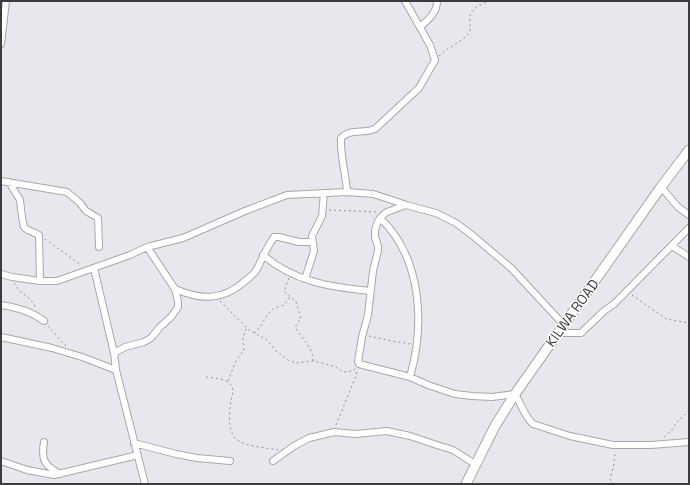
<svg xmlns="http://www.w3.org/2000/svg" width="690" height="485" viewBox="0 0 690 485" font-family="'Space Grotesk',sans-serif">
<style>
.lines{fill:none;stroke-linecap:round;stroke-linejoin:round}
.minor-casing{stroke:#a7a8ad;stroke-width:8}
.highway-casing{stroke:#a7a8ad;stroke-width:11}
.path{stroke:#929296;stroke-width:1;stroke-dasharray:2 3;stroke-linecap:butt}
.minor{stroke:#fff;stroke-width:6}
.highway{stroke:#fff;stroke-width:9}
.labels{text-anchor:middle;stroke-width:3;stroke-linejoin:round;paint-order:stroke}
.street-label{font-size:14px;fill:#3c3c3e;stroke:#fff}
</style>
<rect width="100%" height="100%" fill="#e7e8ed"/>
<g class="lines">
<g class="minor-casing">
<path id="minor" d="M420 27C428 20 437 13 437 1
M1 44 6 1
M1 181 67 192 80 203 86 211 98 218 99 247
M9 182 20 200 22 217 24 227 28 230 39 235 40 281
M661 187 678 207 689 215
M347 192C346 174 340 156 341 138 351 128 363 134 375 129L419 88 435 60 430 45 405 1
M406 205 387 212 384 214 378 221 375 230V237L378 246V251L373 271 368 315 362 337 358 362 359 364 410 377 428 385 455 394 472 396 492 397 515 394C521 404 525 417 533 424L570 436 613 445H651L689 442
M380 218C422 258 425 324 410 377
M672 246 689 257
M263 255C294 282 331 287 370 291
M94 268 114 353 116 370
M1 274 12 277 40 281H57L130 255 147 247 183 238 245 211 287 195 347 192 373 194 392 200 406 205 436 213 456 223 472 235 511 268 564 325
M305 279 314 251 312 236 322 216 324 193
M175 289C201 300 222 301 244 282 248 279 254 274 257 269 263 257 266 249 274 237H279L299 242H312
M1 305C17 307 31 311 44 321
M558 333H581L604 311 614 304 689 228
M1 337 52 348 82 357 116 370 145 484
M114 353 125 347 144 342 151 338 160 327 171 317 178 307V301L175 289 147 247
M44 442C41 460 44 465 60 474
M134 443 176 454 197 458 230 461
M1 461 27 470 54 475 138 455
M273 461 294 446 309 438 334 432 355 434 387 431 410 436 440 446 453 450 475 464"/>
</g>
<g class="highway-casing">
<path id="highway" d="M466 484 495 426 515 394 661 187 689 150"/>
</g>
<path class="path" d="M439 56C447 47 463 42 469 33 471 30 470 27 470 23 468 9 477 7 488 1
M329 210 378 212
M45 239 81 265
M289 278 284 291 296 302 301 318 295 327 296 329C303 339 313 348 313 361
M14 283C16 286 18 289 20 291 27 298 32 298 36 309
M632 295 666 319 689 323
M220 301 249 330 267 340 276 351 288 360 296 363 313 361 326 364 336 367 343 372 353 371 356 368
M48 326 66 346
M254 333 260 327 268 314 274 308 284 305 290 297
M369 336 391 341 411 344
M206 377C213 378 225 378 230 384 235 389 232 395 231 401 229 413 227 435 239 441 249 447 268 448 279 450
M228 381 236 361 244 350 243 338 246 329
M336 425 356 376 357 369
M664 437 671 431 677 422 689 410
M614 484 610 480 614 464 615 451"/>
<use href="#minor" class="minor"/>
<use href="#highway" class="highway"/>
</g>
<g class="labels">
<g class="street-label">
<text transform="translate(572 313) rotate(-54)" y="5">KILWA ROAD</text>
</g>
</g>
<rect width="690" height="485" fill="none" stroke="#3c3c3e" stroke-width="4"/>
</svg>
